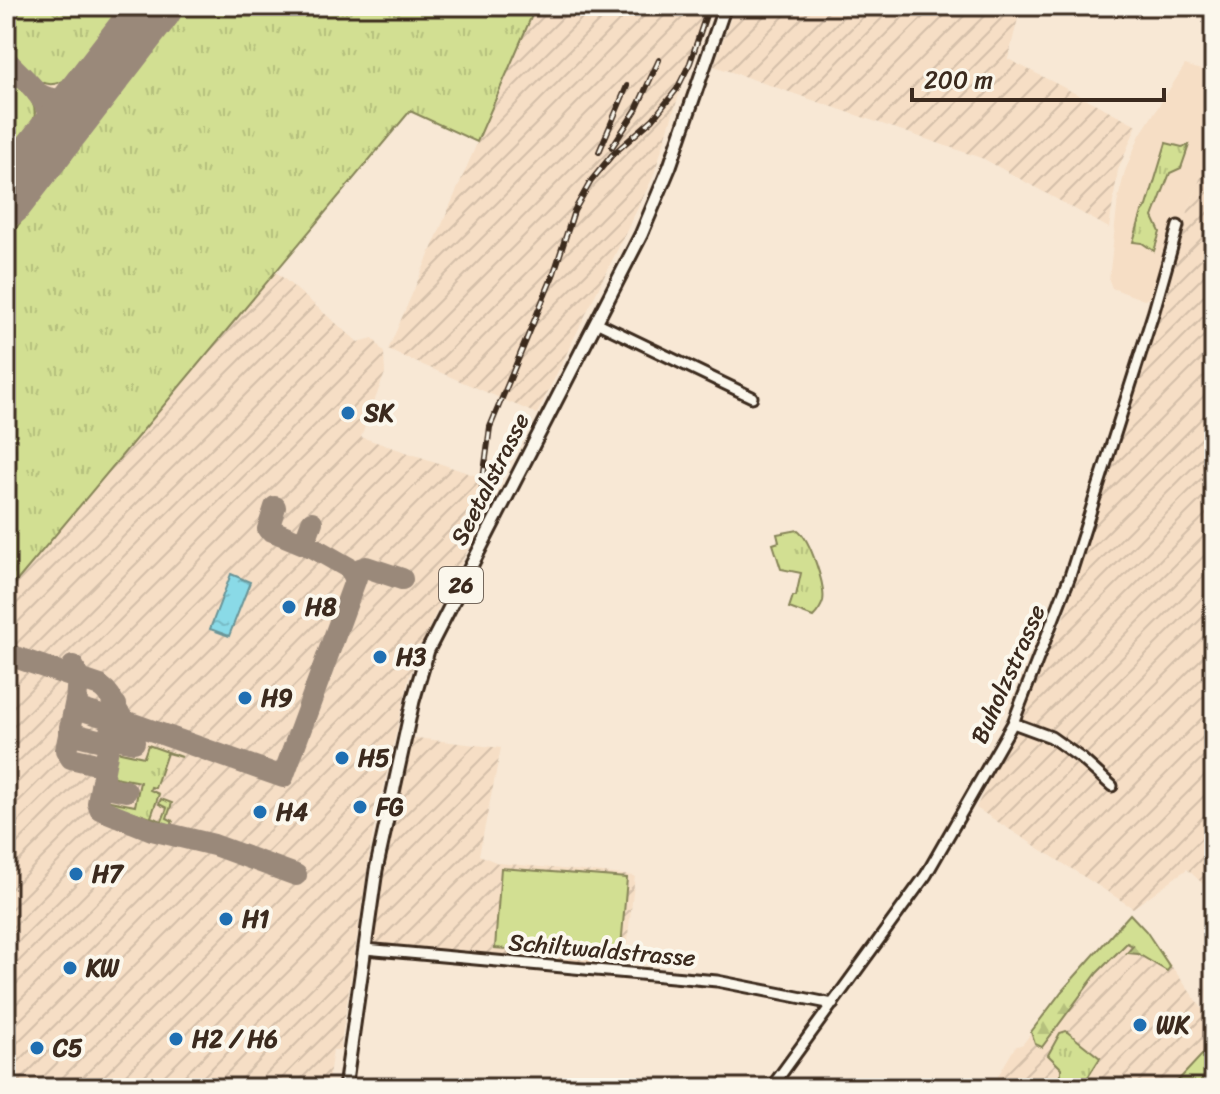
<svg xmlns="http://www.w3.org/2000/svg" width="1220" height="1094" viewBox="0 0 1220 1094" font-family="Sriracha,sans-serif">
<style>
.built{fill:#f6dec5}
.industrial{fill:url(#industrial-furrows)}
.grass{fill:url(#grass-tufts);stroke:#868458;stroke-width:2}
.forest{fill:url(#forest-firs);stroke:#868458;stroke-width:2}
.garden{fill:#d2df92;stroke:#868458;stroke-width:2}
.water{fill:url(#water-ripples);stroke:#6a9497;stroke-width:2}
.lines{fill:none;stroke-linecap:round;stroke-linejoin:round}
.taxiway{stroke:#9a897a;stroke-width:22}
.runway{stroke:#9a897a;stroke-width:56}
.minor-casing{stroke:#3b2a1e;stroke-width:15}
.major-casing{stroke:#3b2a1e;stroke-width:17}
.minor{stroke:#fbf7ec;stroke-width:9}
.major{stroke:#fbf7ec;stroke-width:11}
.rail-casing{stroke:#3b2a1e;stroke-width:6}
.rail{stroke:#fbf7ec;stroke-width:3;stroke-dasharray:9;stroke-linecap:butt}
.poi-dot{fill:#1f6fb2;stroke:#fbf7ec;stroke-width:3}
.labels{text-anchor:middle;stroke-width:8;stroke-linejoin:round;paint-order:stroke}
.shield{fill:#fbf7ec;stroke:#75685c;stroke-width:2}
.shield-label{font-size:22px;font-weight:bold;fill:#3b2a1e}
.poi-label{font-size:24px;font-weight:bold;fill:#3b2a1e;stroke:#fbf7ec;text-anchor:start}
.street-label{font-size:24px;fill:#3b2a1e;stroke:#fbf7ec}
</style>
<defs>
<pattern id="industrial-furrows" width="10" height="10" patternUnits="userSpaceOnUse" patternTransform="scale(2)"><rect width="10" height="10" fill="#f6dec5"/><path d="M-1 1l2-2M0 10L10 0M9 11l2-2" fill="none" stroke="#d4bfa9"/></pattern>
<pattern id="grass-tufts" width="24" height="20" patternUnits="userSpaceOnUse" patternTransform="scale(2)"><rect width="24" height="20" fill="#d2df92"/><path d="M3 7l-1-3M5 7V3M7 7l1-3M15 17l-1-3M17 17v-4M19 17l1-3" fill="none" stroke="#b5c07d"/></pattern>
<pattern id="forest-firs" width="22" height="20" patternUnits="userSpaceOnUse" patternTransform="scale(2)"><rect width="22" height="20" fill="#d2df92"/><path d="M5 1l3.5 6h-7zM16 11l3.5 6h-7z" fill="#b5c07d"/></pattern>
<pattern id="water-ripples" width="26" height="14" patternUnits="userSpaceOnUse" patternTransform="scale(2)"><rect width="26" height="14" fill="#8adae7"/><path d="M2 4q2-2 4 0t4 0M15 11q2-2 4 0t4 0" fill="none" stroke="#78bbc6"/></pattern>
</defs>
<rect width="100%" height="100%" fill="#f8e8d5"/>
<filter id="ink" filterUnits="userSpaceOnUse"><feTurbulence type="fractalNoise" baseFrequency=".0125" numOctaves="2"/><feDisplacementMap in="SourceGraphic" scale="16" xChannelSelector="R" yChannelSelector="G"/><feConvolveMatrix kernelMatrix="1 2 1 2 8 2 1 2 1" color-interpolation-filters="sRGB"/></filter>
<g filter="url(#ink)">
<path class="built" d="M6 6H187L6 241Z
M1185 65 1214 74V158L1213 162 1207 161 1183 225 1174 226 1153 296 1144 300 1112 288 1109 280 1118 199 1125 171 1140 135Z"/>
<path class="industrial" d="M536 6H707L653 177 537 414 388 350Z
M735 6H1021L1008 59 1137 125 1118 170 1109 228 984 159 714 66Z
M1207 160 1214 162V894L1187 869 1133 908 976 808 1063 619 1183 225Z
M275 271 358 342 373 338 384 353 385 373 361 437 480 477 479 495 494 498 432 621 409 677 372 837 340 1050H333L327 1088H6V594Z
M408 737 501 748 479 855 498 863 635 876 624 969 476 957 370 944 386 834Z
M1130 914 1146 931 1214 1025V1042L1171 1088H991L1015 1047 1023 1044 1062 991Z"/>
<path class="grass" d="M6 6H124L68 78C41 97 23 68 6 50Z
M187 6H536L477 142 410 111 6 594V241Z
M6 71C48 115 41 113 6 159Z
M1166 143 1182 147 1189 145 1181 168 1170 173 1153 217 1160 232 1154 251 1142 243 1133 242 1142 212 1147 206Z
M798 530C810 539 826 587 823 601 821 608 818 612 813 617L789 608 793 596H796L801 573 781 569 773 544 779 542 777 534Z
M148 745 182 757 167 753 155 788 151 787 150 790 159 794 151 817 162 821 167 808 159 804 161 799 172 803 167 818 173 821 171 825 105 802V800L135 806 140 782 110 776 116 751 144 757Z
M1066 1031 1100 1058 1081 1088 1061 1087V1068L1048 1055 1060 1033Z"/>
<path class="forest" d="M1130 914 1146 931 1170 967 1167 971 1138 954 1127 953 1133 946 1127 943 1097 973 1042 1047 1035 1044 1031 1032 1062 991Z
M1214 1042V1088H1171Z"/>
<path class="garden" d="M501 868 627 878 620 959 495 948Z"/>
<path class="water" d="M231 574 250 582 229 636 210 629Z"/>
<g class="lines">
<path class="taxiway" d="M6 60C40 96 66 110 36 161
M37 93C56 104 74 101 91 89
M275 507 268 529 309 546
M360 569 366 567 402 579
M6 654 100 686C116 697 113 711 125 721L283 777 356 578 349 568 307 544 306 538 312 522
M73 666C83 681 72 695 79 709L105 717
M76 700 66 750 71 758 92 763
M116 705 98 803 100 809 152 830 214 845 296 875
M70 727 77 735 98 740
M110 737 134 742
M101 786 126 791"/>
<path class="runway" d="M6 199 155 6"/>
<g class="minor-casing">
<path id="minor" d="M598 323 752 397
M1013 723 1051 737 1082 759 1112 786
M365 949 717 981 833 1004
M771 1088 926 875 1013 723 1070 576 1154 311 1178 226"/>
</g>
<g class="major-casing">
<path id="major" d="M345 1088 376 870 413 701 428 650 641 235 670 166 725 6"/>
</g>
<use href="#minor" class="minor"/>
<use href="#major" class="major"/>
<g class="rail-casing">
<path id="rail" d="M612 147 636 110 659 60
M599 152 627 86
M481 495 490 427 554 273 574 211 591 181 612 155 653 119 677 89 690 63 709 6"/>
</g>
<use href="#rail" class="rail"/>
</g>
</g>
<g class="poi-dot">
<circle cx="348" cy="413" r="8"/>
<circle cx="289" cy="607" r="8"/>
<circle cx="380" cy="657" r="8"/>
<circle cx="245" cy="698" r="8"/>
<circle cx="342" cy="758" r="8"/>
<circle cx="360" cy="807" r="8"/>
<circle cx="260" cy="812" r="8"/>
<circle cx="76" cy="874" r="8"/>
<circle cx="226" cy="919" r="8"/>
<circle cx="70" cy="968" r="8"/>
<circle cx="1140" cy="1025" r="8"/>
<circle cx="176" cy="1039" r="8"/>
<circle cx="37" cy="1048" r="8"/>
</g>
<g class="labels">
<rect class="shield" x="439" y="567" width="44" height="36" rx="6"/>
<g class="shield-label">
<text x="461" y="593">26</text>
</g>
<g class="poi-label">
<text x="364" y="421">SK</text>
<text x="305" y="615">H8</text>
<text x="396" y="665">H3</text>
<text x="261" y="706">H9</text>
<text x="358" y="766">H5</text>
<text x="376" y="815">FG</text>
<text x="276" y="820">H4</text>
<text x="92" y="882">H7</text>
<text x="242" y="927">H1</text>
<text x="86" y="976">KW</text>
<text x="1156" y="1033">WK</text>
<text x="192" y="1047">H2 / H6</text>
<text x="53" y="1056">C5</text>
</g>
<g class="street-label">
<text transform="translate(490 479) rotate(-63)" y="8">Seetalstrasse</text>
<text transform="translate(1008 674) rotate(-66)" y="8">Buholzstrasse</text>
<text transform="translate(602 950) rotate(5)" y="8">Schiltwaldstrasse</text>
</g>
</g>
<rect width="1220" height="1094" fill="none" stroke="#fbf7ec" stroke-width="32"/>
<rect x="16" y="16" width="1188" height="1062" fill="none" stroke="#3b2a1e" stroke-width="3" filter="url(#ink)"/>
<path d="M912 88v12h252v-12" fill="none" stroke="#3b2a1e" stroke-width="4"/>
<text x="924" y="88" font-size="24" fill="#3b2a1e" stroke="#fbf7ec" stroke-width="6" paint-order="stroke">200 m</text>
</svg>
